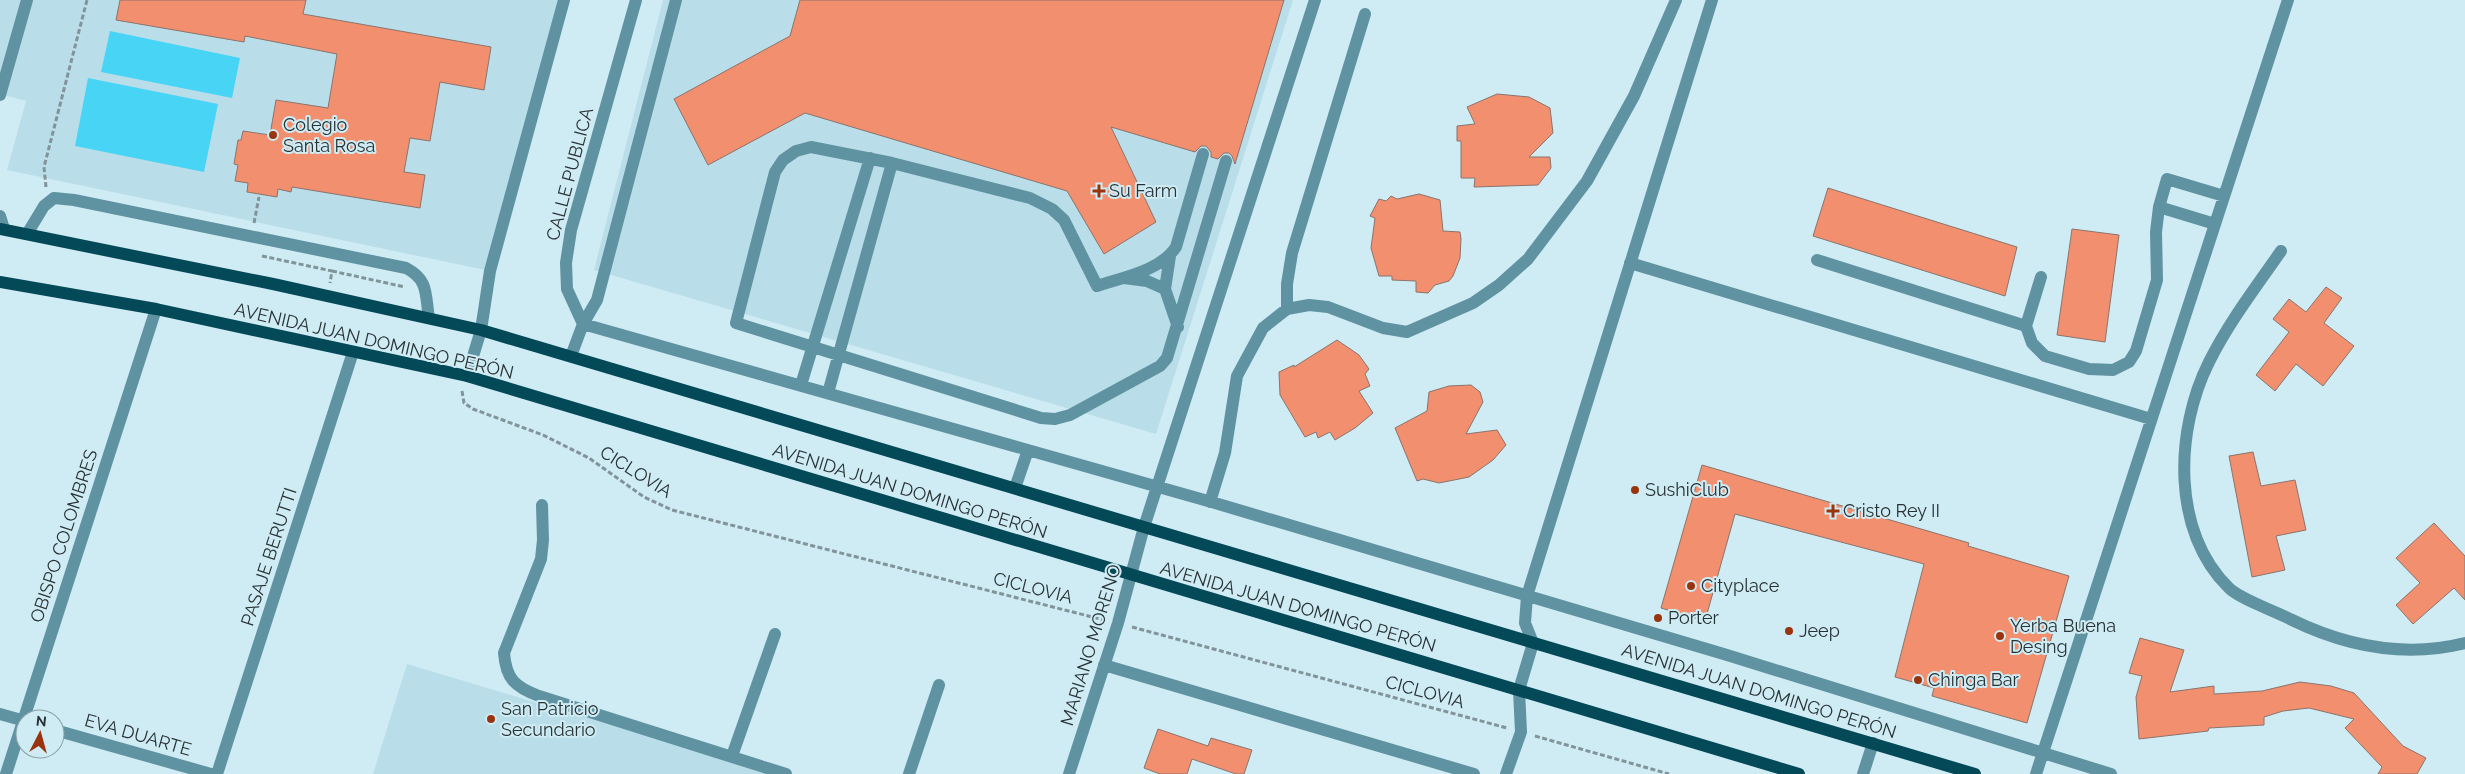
<svg xmlns="http://www.w3.org/2000/svg" width="2465" height="774" viewBox="0 0 2465 774" font-family="Raleway,sans-serif">
<style>
.built{fill:#badee9}
.green{fill:#48d4f5}
.building{fill:#f28f6f;stroke:#8b746c}
.lines{fill:none;stroke-linecap:round;stroke-linejoin:round}
.path{stroke:#809499;stroke-width:3;stroke-dasharray:5 2.5;stroke-linecap:butt}
.minor{stroke:#6093a1;stroke-width:12}
.major{stroke:#034958;stroke-width:12}
.poi-dot{fill:#9a340e;stroke:#cfebf3;stroke-width:2}
.labels{text-anchor:middle;stroke-width:4;stroke-linejoin:round;paint-order:stroke}
.poi-label{font-size:18px;fill:#273235;stroke:#cfebf3;text-anchor:start}
.street-label{font-size:18px;fill:#273235;stroke:#cfebf3}
</style>
<rect width="100%" height="100%" fill="#cfebf3"/>
<path class="built" d="M0 0H567L490 271 7 170 26 101 0 94Z
M663 0H1293L1156 434 594 270Z
M407 664 775 774H373Z"/>
<path class="green" d="M110 31 240 58 232 98 101 72Z
M88 78 218 104 204 172 75 146Z"/>
<path class="building" d="M120 0H306L303 14 491 47 484 90 440 82 430 141 410 138 404 172 425 175 420 208 292 187 291 192 278 189 277 197 247 192 248 183 235 181 238 165 234 164 238 140H241L243 131 270 135 276 100 328 108 337 54 245 36 244 42 116 20Z
M800 0H1284L1235 164 1232 156 1229 153H1224L1218 159 1211 157V152L1206 146H1201L1195 152 1111 127 1156 222 1104 254 1067 191 805 113 708 165 674 99 790 36Z
M1497 94 1529 97 1550 108 1553 133 1529 157H1550L1551 168 1538 185 1474 187 1475 178H1461V141H1457V126L1475 124 1467 107Z
M1828 188 2017 247 2005 296 1813 236Z
M1419 194 1440 200 1443 231 1460 232 1461 239 1460 258 1453 276 1449 281 1435 285 1428 293 1416 292V281L1392 280V276H1379L1371 248 1375 218 1370 216 1379 199 1386 201 1391 196 1397 199Z
M2072 229 2119 235 2105 342 2057 335Z
M2326 287 2342 298 2324 323 2354 346 2323 386 2296 364 2275 391 2256 375 2289 332 2273 319 2289 299 2306 312Z
M1337 340 1359 355 1369 369 1365 374 1370 386 1359 391 1373 413 1355 428 1335 440 1330 432 1318 438 1316 432 1305 437 1280 395 1279 372 1294 365V367Z
M1471 385 1480 392 1483 402 1466 434 1497 430 1506 445 1493 460 1469 477 1439 483 1423 479 1417 481 1395 428 1427 411 1429 392 1449 386Z
M2253 452 2261 486 2295 480 2306 530 2276 536 2285 570 2252 577 2229 456Z
M1702 465 1969 543 1968 546 2069 576 2027 723 1932 696 1934 688 1895 677 1924 564 1735 514 1705 621 1661 608Z
M2434 523 2465 556V600L2454 588 2413 624 2396 605 2420 583 2396 558Z
M2140 638 2184 650 2170 692 2214 686V694L2262 691 2300 682 2331 686 2354 693 2403 746 2426 758 2417 774H2378L2382 767 2345 728 2354 719 2309 708 2283 711 2264 717V725L2209 728 2208 731 2139 739 2136 697 2142 676 2129 673Z
M1158 729 1208 746 1211 738 1252 750 1244 774H1236L1192 759 1187 774H1160L1144 768Z"/>
<g class="lines">
<path class="path" d="M46 187 44 167 87 0
M254 223 259 197
M262 256 332 271 330 283
M332 271 405 287
M462 391 464 403 473 409 543 435 589 458 644 497 672 510 1104 620
M1132 627 1507 728
M1535 736 1669 774"/>
<path class="minor" d="M676 0 597 300 583 324 1215 503 1727 655 2111 774
M0 95 27 0
M1203 154 1176 247C1160 271 1124 277 1097 286L1064 220 1052 209 1030 198 892 163 811 147 796 151 783 160 775 172 736 323 1041 418 1055 419 1070 415 1160 366 1167 358 1226 161
M2159 207 2215 224
M0 216 4 229
M27 234 44 206 54 198 74 200 406 268C429 280 425 294 429 318
M2281 251C2256 287 2229 322 2209 362 2175 430 2171 532 2229 588 2240 599 2275 611 2290 619 2345 646 2405 658 2465 643
M1170 256 1165 289 1178 327
M1817 260 2026 326
M1630 263 2151 419
M2041 277 2026 326 2032 343 2045 356 2089 369 2113 370 2129 362 2136 351 2157 280 2156 232 2159 207 2167 179 2224 196
M1124 278 1147 281 1165 289
M1287 309V284L1292 253 1365 14
M571 356 583 324 567 289 566 263 571 230 636 0
M467 376 481 330 490 271 564 0
M801 385 870 158
M828 393 892 163
M1015 488 1028 450
M1210 502 1225 453 1237 376 1263 328 1287 309 1309 305 1328 307 1383 328 1407 332 1473 303 1499 285 1528 259 1587 181 1634 96 1676 0
M542 505 543 540 541 559 504 653C506 679 515 687 539 696L786 774
M1104 665 1474 774
M0 714 25 721
M55 730 211 774
M732 756 775 634
M6 774 156 309
M217 774 353 352
M909 774 939 685
M1069 774 1118 623 1144 527 1315 0
M1506 774 1521 732 1519 690 1533 643 1525 623 1527 596 1712 0
M1863 774 1873 743
M2036 774 2288 0"/>
<path class="major" d="M0 229 273 284 481 330 1975 774
M0 282 156 309 467 376 1799 774"/>
</g>
<g class="poi-dot">
<circle cx="273" cy="135" r="5"/>
<path d="M1096.5 183.5h5v5h5v5h-5v5h-5v-5h-5v-5h5z"/>
<circle cx="1635" cy="490" r="5"/>
<path d="M1830.5 503.5h5v5h5v5h-5v5h-5v-5h-5v-5h5z"/>
<circle cx="1691" cy="586" r="5"/>
<circle cx="1658" cy="618" r="5"/>
<circle cx="1789" cy="631" r="5"/>
<circle cx="2000" cy="636" r="5"/>
<circle cx="1918" cy="680" r="5"/>
<circle cx="491" cy="719" r="5"/>
</g>
<g class="labels">
<g class="poi-label">
<text x="283" y="131">Colegio<tspan x="283" dy="21">Santa Rosa</tspan></text>
<text x="1109" y="197">Su Farm</text>
<text x="1645" y="496">SushiClub</text>
<text x="1843" y="517">Cristo Rey II</text>
<text x="1701" y="592">Cityplace</text>
<text x="1668" y="624">Porter</text>
<text x="2010" y="632">Yerba Buena<tspan x="2010" dy="21">Desing</tspan></text>
<text x="1799" y="637">Jeep</text>
<text x="1928" y="686">Chinga Bar</text>
<text x="501" y="715">San Patricio<tspan x="501" dy="21">Secundario</tspan></text>
</g>
<g class="street-label">
<text transform="translate(570 174) rotate(-75)" y="6">CALLE PUBLICA</text>
<text transform="translate(374 341) rotate(13)" y="6">AVENIDA JUAN DOMINGO PERÓN</text>
<text transform="translate(636 472) rotate(32)" y="6">CICLOVIA</text>
<text transform="translate(910 491) rotate(17)" y="6">AVENIDA JUAN DOMINGO PERÓN</text>
<text transform="translate(64 536) rotate(-72)" y="6">OBISPO COLOMBRES</text>
<text transform="translate(269 557) rotate(-72)" y="6">PASAJE BERUTTI</text>
<text transform="translate(1033 588) rotate(14)" y="6">CICLOVIA</text>
<text transform="translate(1298 607) rotate(16)" y="6">AVENIDA JUAN DOMINGO PERÓN</text>
<text transform="translate(1091 645) rotate(-73)" y="6">MARIANO MORENO</text>
<text transform="translate(1759 691) rotate(17)" y="6">AVENIDA JUAN DOMINGO PERÓN</text>
<text transform="translate(1425 692) rotate(15)" y="6">CICLOVIA</text>
<text transform="translate(138 735) rotate(16)" y="6">EVA DUARTE</text>
</g>
</g>
<g transform="translate(40 734) rotate(6)"><circle r="24" fill="#cfebf3" stroke="#8ca1a7"/>
<path d="M0-4L9 19L0 12L-9 19Z" fill="#9a340e"/>
<text y="-8" font-size="14" font-weight="bold" text-anchor="middle" fill="#273235">N</text>
</g>
</svg>
